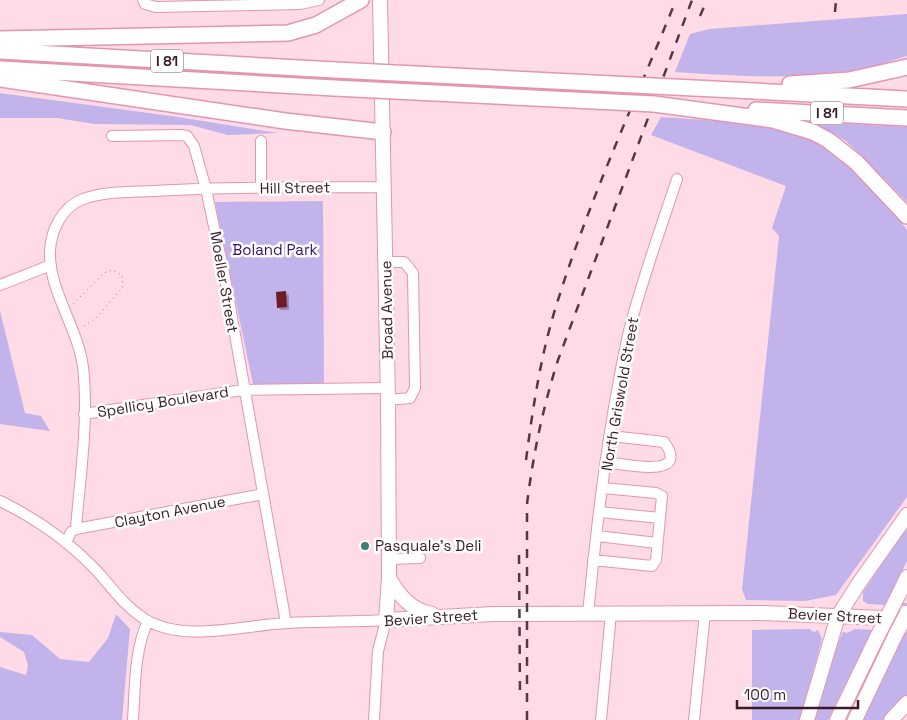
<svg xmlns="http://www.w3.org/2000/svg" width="907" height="720" viewBox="0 0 907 720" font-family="'Space Grotesk',sans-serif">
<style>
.green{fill:#c2b3eb}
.building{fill:#6c1c28;filter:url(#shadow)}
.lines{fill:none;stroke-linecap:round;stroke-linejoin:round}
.minor-casing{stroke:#e594b1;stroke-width:12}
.major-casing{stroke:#e594b1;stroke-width:16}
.highway-casing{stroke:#e594b1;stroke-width:18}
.path{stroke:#9a7985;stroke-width:1;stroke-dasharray:1 4;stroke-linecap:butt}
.minor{stroke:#fff;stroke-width:10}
.major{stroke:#fff;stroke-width:14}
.highway{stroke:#fff;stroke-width:15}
.rail{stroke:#563743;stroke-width:2.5;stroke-dasharray:9 9;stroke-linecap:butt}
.major-bridge-casing{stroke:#e594b1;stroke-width:16;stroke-linecap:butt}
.highway-bridge-casing{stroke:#e594b1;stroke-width:18;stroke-linecap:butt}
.major-bridge{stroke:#fff;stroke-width:14}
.highway-bridge{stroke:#fff;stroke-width:15}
.poi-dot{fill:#3d7f70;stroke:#fff;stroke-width:2}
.labels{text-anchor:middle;stroke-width:5;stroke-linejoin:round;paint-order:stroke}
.shield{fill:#fff;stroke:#755f68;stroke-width:1}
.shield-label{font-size:14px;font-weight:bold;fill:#3a1b27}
.street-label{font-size:15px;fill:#3a1b27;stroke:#fff}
.park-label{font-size:15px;fill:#38106b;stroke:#fff}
.poi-label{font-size:15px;fill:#3a1b27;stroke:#fff;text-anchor:start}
</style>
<defs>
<filter id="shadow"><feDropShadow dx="3" dy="3" stdDeviation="1" flood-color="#0004"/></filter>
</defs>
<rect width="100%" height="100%" fill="#fedbe6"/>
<path class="green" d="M907 14V56C889 61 870 69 851 71 792 80 734 76 675 72L690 34 709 29Z
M0 93 171 116 278 133 228 135 190 125 95 124 57 118H0Z
M661 117 766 124 833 148 888 205 907 230V497L836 595 805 601 746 600 742 589 779 236 772 228 786 186 651 135Z
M814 122 907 127V202L846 141Z
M323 201 324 388 254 389 215 202Z
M0 311 25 413 41 416 50 431 0 424Z
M907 527V561L887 602 907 603V606L868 604 863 601V592Z
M116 614 130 629 122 720H0V667L26 675 28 665 24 652 0 637V632L32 635 60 659 89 662 108 638Z
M809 629 814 632 818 630 822 639 800 720H752V630Z
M855 629 907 632V698L886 720H863L903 637 870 635 828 720H814L832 655 843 632 847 633Z"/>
<path class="building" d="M286 291 287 307 277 308 276 292Z"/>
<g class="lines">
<g class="minor-casing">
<path id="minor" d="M143 0 145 4 156 7 300 4 319 0
M112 136 181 135 187 136 194 146 206 189 225 278 286 623
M261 141V189
M386 262H404L413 273 415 388 410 398 388 400
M0 285 51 265
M84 414 243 390 388 388
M607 462C623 464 692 480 664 442L611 436
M0 501C35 518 68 541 95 569 111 586 123 605 143 618 183 644 242 625 288 623 320 621 353 622 386 620L378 651 374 720
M600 512 660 518
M76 529C80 476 89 420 83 367 78 328 48 289 50 251 51 230 62 207 83 199 105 191 131 192 154 191 231 186 308 188 385 187
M597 536 657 543
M66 543 71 532 76 529 263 494
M389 559 420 558
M593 560 652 566 656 560 662 496 656 493 603 488
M588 614C597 521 608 426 628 335 641 282 660 231 677 179
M133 720C135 689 134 650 148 621
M601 720 611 613
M694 720 705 613"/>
</g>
<g class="major-casing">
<path id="major" d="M380 0 388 400 389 578 386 620 493 614 763 613 907 619
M389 578C399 595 410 610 432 614
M899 594 907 577
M807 720 838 616 859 583 907 515
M837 720 878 635
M855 720 895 636
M891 720 907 703"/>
</g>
<g class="highway-casing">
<path id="highway" d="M0 39 288 33 316 25 361 0
M0 51 335 70
M1 69 334 88
M0 79 285 121 383 132
M790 84 849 80 907 67
M754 91 907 99
M654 104 773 120 813 132 828 140 856 162 907 216
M756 110 907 118"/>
</g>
<path class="path" d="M73 304 104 273 112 270 122 275 123 287 96 318 81 328"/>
<use href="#minor" class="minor"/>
<use href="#major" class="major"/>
<use href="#highway" class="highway"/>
<path class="rail" d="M835 12 836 0
M700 16 707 0
M526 460C533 407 541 352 558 300 590 198 636 99 676 0
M519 555 520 693
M527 720V504C533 455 543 407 558 360L692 0"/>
<g class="major-bridge-casing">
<path id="major-bridge" d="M878 635 899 594
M895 636 907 613"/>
</g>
<g class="highway-bridge-casing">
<path id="highway-bridge" d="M335 70 754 91
M334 88 654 104"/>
</g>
<use href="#major-bridge" class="major-bridge"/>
<use href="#highway-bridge" class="highway-bridge"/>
</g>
<circle class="poi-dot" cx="365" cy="546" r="5"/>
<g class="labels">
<g class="shield">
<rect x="151" y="49.5" width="32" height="23" rx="4"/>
<rect x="811" y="101.5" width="32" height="23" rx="4"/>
</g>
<g class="shield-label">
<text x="167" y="66">I 81</text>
<text x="827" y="118">I 81</text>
</g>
<g class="street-label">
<text transform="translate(295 188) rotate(-1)" y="5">Hill Street</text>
<text transform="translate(224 282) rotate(80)" y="5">Moeller Street</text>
<text transform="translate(387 310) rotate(-91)" y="5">Broad Avenue</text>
<text transform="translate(620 394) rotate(-80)" y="5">North Griswold Street</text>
<text transform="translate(163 402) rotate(-9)" y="5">Spellicy Boulevard</text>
<text transform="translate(170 512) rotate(-11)" y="5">Clayton Avenue</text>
<text transform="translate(835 616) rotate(3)" y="5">Bevier Street</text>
<text transform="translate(431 618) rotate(-4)" y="5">Bevier Street</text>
</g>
<g class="park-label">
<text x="275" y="255">Boland Park</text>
</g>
<g class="poi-label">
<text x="375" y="551">Pasquale's Deli</text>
</g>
</g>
<path d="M737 700v8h121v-8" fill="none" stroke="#3a1b27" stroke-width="2.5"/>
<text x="744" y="700" font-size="15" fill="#3a1b27" stroke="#ffffff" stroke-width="4" paint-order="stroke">100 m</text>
</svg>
